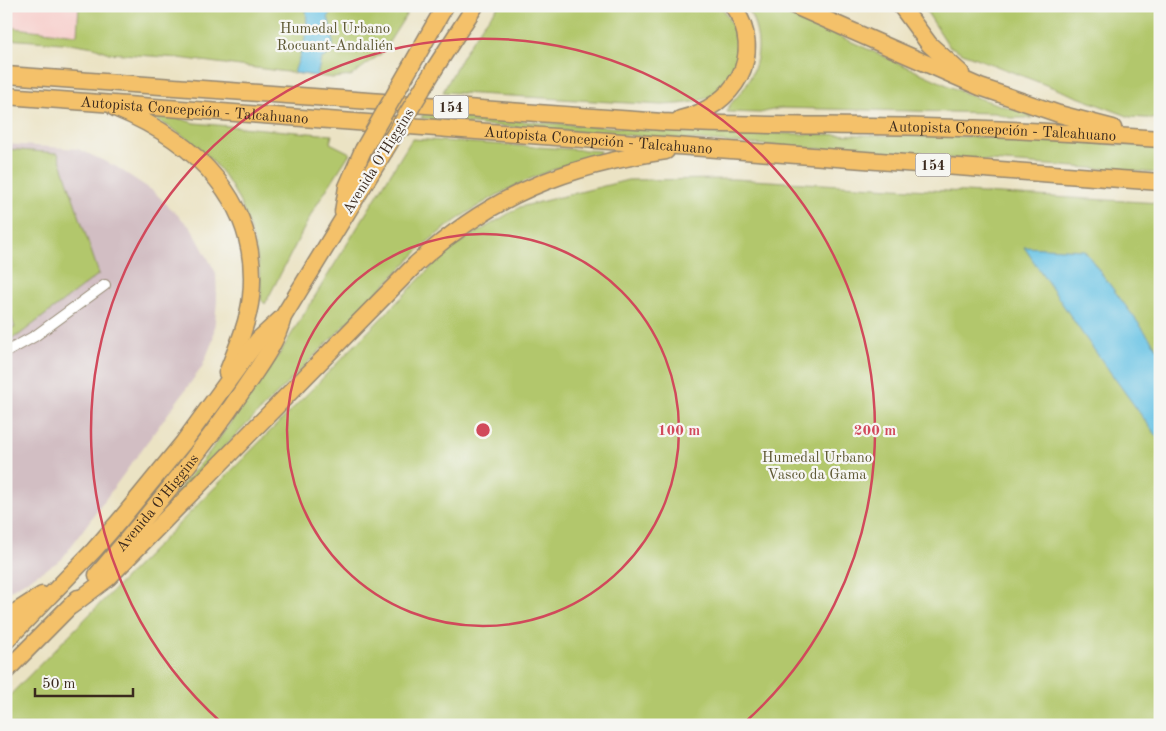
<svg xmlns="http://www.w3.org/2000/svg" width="1166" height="731" viewBox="0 0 1166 731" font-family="'Old Standard TT',serif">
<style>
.built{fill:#f7d0cd}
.industrial{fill:#d2bec3}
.green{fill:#b2c76c;stroke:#767845}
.water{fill:#67c3e5;stroke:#517682}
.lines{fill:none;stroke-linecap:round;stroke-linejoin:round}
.minor-casing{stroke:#938671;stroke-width:12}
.primary-casing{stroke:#938671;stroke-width:19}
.minor{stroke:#fff;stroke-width:10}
.primary{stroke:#f4c16a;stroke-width:16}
.primary-bridge-casing{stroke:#938671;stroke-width:19;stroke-linecap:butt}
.primary-bridge{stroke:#f4c16a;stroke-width:16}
.ring{fill:none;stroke:#d1495b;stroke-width:2.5}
.labels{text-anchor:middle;stroke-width:4.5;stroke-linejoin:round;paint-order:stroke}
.shield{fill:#f6f6f2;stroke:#73675e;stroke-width:1}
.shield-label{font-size:14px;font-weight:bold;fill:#3b2a1e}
.park-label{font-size:15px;fill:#5f5935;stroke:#f6f6f2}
.street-label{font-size:15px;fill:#3b2a1e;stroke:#f6f6f2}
.centre{fill:#d1495b;stroke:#f6f6f2;stroke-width:2.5}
.ring-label{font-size:15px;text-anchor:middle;font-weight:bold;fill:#d1495b;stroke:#f6f6f2;stroke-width:4.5;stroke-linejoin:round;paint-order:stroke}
</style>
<rect width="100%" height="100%" fill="#f6f6f2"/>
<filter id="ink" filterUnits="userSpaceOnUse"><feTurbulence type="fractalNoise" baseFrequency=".02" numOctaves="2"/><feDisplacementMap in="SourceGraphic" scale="10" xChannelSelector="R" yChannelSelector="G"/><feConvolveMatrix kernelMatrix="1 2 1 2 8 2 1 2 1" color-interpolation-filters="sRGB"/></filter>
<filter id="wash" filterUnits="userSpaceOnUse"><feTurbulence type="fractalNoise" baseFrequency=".0096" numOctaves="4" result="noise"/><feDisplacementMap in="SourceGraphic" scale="20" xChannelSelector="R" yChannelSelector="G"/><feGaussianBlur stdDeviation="1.12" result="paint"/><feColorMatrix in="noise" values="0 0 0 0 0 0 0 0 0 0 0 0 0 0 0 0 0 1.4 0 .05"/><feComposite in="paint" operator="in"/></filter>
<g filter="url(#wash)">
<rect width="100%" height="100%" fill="#ebe3c4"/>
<path class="built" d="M6 6H79L76 44 6 39Z"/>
<path class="industrial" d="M6 144 78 149 115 166 153 191 192 229 216 273 217 301 213 340 202 367 61 560 6 593Z"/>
<path class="green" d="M79 6H412L382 53 351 76 333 78 179 58 109 53 94 47 76 44 6 39V27L77 35Z
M499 6H721C738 32 745 53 727 80 722 88 715 95 707 98 692 104 677 104 662 105L443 92C459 62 475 31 499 6Z
M747 6H773L969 95 1031 115 1032 118H1010L995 113 781 108 760 113 727 112C729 103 737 98 742 91 763 62 762 36 747 6Z
M923 6H1160V119L1130 117 965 54 949 46Z
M424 113 459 117 682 132 984 137 1160 147V173L483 125 421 118Z
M157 115 181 119 194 123 332 135 330 143 350 153 314 209 265 304 261 300C261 275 258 256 251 232 235 179 208 148 159 121L156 118Z
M412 139 600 151 599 155C533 173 479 200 426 243L165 507 211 450 278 356Z
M6 149 58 153 99 274 19 335 6 341V327L15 328 6 301Z
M733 179 1160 203V725H6V699L313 388 449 249 520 207 628 180Z"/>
<path class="water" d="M306 6H333L328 17 333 35V52L321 59 317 76 294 73 304 43 307 27Z
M1024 247 1084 250 1160 352V441L1082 333Z"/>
</g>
<g filter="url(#ink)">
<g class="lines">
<g class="minor-casing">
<path id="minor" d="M6 352 35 336 105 285"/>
</g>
<g class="primary-casing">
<g id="primary">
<path d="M795 6 980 87 1059 114 1113 128"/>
<path d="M901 6 929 44 961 73"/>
<path d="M411 66 445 6"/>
<path d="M435 68 475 6"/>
<path id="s1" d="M6 75 663 122C750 126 837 125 925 127 1003 129 1081 133 1160 139"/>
<path id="s2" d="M6 96 1160 182"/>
<path d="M115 108C196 141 261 203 251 297 248 323 237 348 227 373"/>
<path d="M680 119C734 107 767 55 733 6"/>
<path d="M343 212 347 187 363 150"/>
<path id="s3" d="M97 575C148 515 199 455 243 390 259 366 276 345 283 317L384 152"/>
<path d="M71 606 108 578 416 264C490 196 567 165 666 151"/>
<path d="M6 618 42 595"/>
<path d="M6 641 94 550 121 519 183 443 258 340 283 317"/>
<path d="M6 671 78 598"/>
</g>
</g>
<use href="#minor" class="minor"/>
<use href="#primary" class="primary"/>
<g class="primary-bridge-casing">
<path id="primary-bridge" d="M363 150 411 66
M384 152 435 68"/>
</g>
<use href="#primary-bridge" class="primary-bridge"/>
</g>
</g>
<g class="ring">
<circle cx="483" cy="430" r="196"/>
<path d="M223 724A392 392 0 1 1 743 724"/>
</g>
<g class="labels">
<g class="shield">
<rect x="433.5" y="95.5" width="35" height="23" rx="4"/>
<rect x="915.5" y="153.5" width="35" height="23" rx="4"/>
</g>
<g class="shield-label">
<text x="451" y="112">154</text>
<text x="933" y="170">154</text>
</g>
<g class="park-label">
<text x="335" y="33">Humedal Urbano<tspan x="335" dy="17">Rocuant-Andalién</tspan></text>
<text x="817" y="462">Humedal Urbano<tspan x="817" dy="17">Vasco da Gama</tspan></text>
</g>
<g class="street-label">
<text dy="5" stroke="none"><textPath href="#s2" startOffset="189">Autopista Concepción - Talcahuano</textPath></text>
<text dy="5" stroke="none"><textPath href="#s1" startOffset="998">Autopista Concepción - Talcahuano</textPath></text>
<text dy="5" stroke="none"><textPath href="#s2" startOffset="594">Autopista Concepción - Talcahuano</textPath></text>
<text transform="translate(378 161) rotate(-58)" y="5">Avenida O'Higgins</text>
<text dy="5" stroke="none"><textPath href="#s3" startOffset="94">Avenida O'Higgins</textPath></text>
</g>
</g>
<circle cx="483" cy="430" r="8" class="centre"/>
<g class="ring-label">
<text x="679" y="435">100 m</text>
<text x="875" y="435">200 m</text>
</g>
<rect width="1166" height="731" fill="none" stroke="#f6f6f2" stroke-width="25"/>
<path d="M35 688v8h98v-8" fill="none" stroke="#3b2a1e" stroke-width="2.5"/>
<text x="42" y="688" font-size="15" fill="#3b2a1e" stroke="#f6f6f2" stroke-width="4" paint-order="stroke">50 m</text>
</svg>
